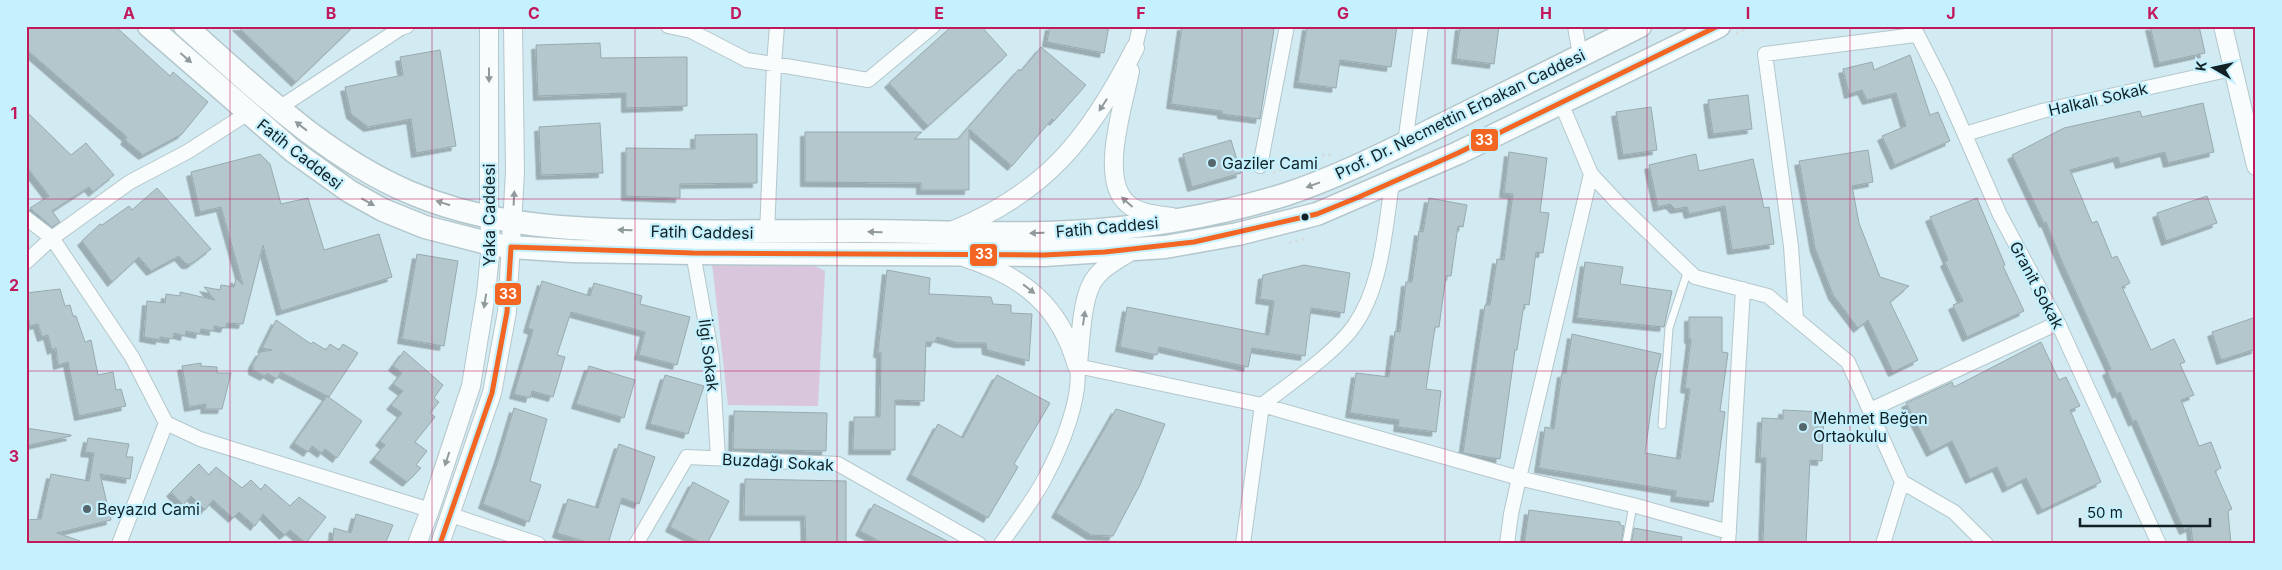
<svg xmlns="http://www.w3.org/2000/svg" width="2282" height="570" viewBox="0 0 2282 570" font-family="Inter,sans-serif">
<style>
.green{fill:#d9c6dd}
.building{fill:#b4c7cc;stroke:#97aaaf;filter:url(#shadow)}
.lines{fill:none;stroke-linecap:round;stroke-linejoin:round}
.service-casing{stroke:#b4c7cc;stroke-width:9}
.minor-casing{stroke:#b4c7cc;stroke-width:16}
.tertiary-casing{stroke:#b4c7cc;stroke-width:20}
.primary-casing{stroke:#b4c7cc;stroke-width:25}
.path{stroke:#d5dcde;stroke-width:3;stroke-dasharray:2.5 4;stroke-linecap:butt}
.service{stroke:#f8fcfd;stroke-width:7}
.minor{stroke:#f8fcfd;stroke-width:14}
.tertiary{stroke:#f8fcfd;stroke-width:18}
.primary{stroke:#f8fcfd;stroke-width:22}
.bus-1-casing{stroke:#c5f1fe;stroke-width:9}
.bus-1{stroke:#f26522;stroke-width:5}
.oneway{fill:#90999c}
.grid{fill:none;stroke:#c2185b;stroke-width:1;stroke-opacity:0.55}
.poi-dot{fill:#55676d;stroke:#c5f1fe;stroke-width:2}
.bus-dot{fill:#112126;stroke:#c5f1fe;stroke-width:2}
.labels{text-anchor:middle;stroke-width:4.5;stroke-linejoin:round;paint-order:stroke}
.street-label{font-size:16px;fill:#112126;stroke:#c5f1fe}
.poi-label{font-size:16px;fill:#112126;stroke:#c5f1fe;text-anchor:start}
.line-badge{stroke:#c5f1fe;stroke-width:2}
.badge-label{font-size:14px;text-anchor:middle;font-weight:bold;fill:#fff}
.neatline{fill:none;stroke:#c2185b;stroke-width:2}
.grid-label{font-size:16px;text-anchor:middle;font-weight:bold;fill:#c2185b}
</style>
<defs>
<filter id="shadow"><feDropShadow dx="-4.5" dy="4.5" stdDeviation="0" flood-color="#0004"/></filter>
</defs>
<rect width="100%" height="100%" fill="#d2eaf1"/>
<path class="green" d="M806 262 825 271 818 406 728 405 712 263Z"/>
<path class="building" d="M26 26H115L170 76 173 72 208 102 182 134 143 155 125 140 127 137 26 49Z
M237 26H354L296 82Z
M952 26H981L1007 55 928 126 889 83Z
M1050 26H1109L1104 53 1047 42Z
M1182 26H1252L1274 29 1260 119 1222 114V111L1171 104Z
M1307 26H1397L1391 67 1340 60 1336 88 1298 83Z
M1460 26H1499L1494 64 1456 59Z
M2150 26H2199L2205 53 2159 63Z
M600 43 601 58 687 57V106L626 108V93L538 96 536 45Z
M1041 47 1086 85 1054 121 1052 119 1012 166 969 129V190H921V183L805 182V132H922L914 139H958L1019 69 1021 71Z
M440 50 456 146 416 153 411 119 368 127 351 114 345 87 403 75 400 57Z
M1910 55 1930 115 1938 112 1950 141 1895 165 1882 136 1906 126 1896 93 1867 100 1862 90 1849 94 1843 69 1872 62 1874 70Z
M1748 95 1752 129 1713 134 1708 100Z
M2203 103 2214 152 2168 163 2165 152 2120 164 2118 157 2070 170 2092 223 2097 221 2112 258 2117 256 2130 283 2122 287 2151 350 2174 339 2185 362 2180 364 2194 395 2181 400 2199 446 2211 442 2221 468 2215 471 2232 509 2228 511 2231 544H2193L2191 527 2184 530 2136 420 2133 422 2120 392 2117 394 2107 371 2111 369 2063 264 2046 222 2044 223 2012 155 2064 128 2140 111 2142 117Z
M1651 107 1657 150 1623 155 1616 112Z
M26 111 71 155 86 143 114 175 93 192 89 187 52 211 60 222 52 227 30 208 49 196 26 166Z
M600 123 603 173 541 175 539 127Z
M757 134V183L680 184V198L626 196V148L695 149V135Z
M1231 140 1241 173 1192 187 1183 154Z
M1868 150 1873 182 1852 186 1859 223 1880 277 1909 286 1890 302 1918 360 1893 372 1868 320 1858 328 1833 295 1815 248 1799 161Z
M1509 152 1547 158 1540 212 1549 213 1543 253 1536 252 1529 305 1524 304 1517 350H1515L1500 459 1463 453 1485 305H1490L1497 259 1504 260 1513 194 1504 193Z
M260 154 270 164 281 204 308 198 324 250 379 234 392 277 281 311 263 245 243 324 227 323 225 328 214 326V331L201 329 200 334 186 331 185 336 174 333 173 339 160 337V340L144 337 147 301 165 303 166 294 180 296V292L215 300 204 287 220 290 221 285 234 287 236 278 243 285 221 207 200 212 191 172Z
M1696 154 1699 171 1753 159 1764 208 1769 207 1774 244 1732 250 1725 206 1689 214 1687 207 1675 209 1670 204 1658 207 1649 165Z
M157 188 211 249 191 264H186L179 256 151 271 139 257 112 282 82 241 100 224 102 225 129 206 132 210Z
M2207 196 2217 223 2166 241 2157 213Z
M1429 198 1467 205 1463 227 1458 226 1451 276H1446L1439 327H1435L1426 389 1441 391 1436 432 1398 427 1399 420 1350 413 1356 373 1389 377 1395 331 1400 332 1406 282H1412L1419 231 1423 232Z
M1977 198 2005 265 2003 266 2024 311 1967 337 1953 305 1963 301 1945 262 1948 260 1930 217Z
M417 254 458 261 444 346 402 339Z
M1585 262 1623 267 1620 284 1672 291 1664 327 1577 318Z
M1304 265 1350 273 1344 313 1311 308 1305 356 1252 348 1248 367 1159 347 1157 355 1120 347 1127 307 1269 335 1274 301 1260 299 1263 275Z
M887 270 930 278 929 294 991 297 993 304 1011 305V313L1032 314 1029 361 987 350 986 343H958L937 337 935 342H926L924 401 895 400V450H853L854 417H880L881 353H878Z
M542 281 590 296 594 283 642 296 640 304 690 317 677 365 639 355 645 332 571 312 557 355 565 357 553 397 532 391 530 398 514 394 533 330 528 328Z
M60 289 65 306 70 305 73 316H76L85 342 91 340 98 375 113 372 116 390 121 389 126 406 79 416 68 362 58 365 56 348 52 350 48 335 42 337 38 324 30 326 26 308V293Z
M1689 317H1722V352L1728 353 1720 411 1725 412 1713 502 1675 497 1676 491 1539 468 1545 427 1554 429 1562 373H1566L1572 334 1661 354 1655 380 1645 453 1680 459 1690 389 1685 388 1691 339H1689Z
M2256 317V349L2221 360 2212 332Z
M276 320 311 344 313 342 326 350 330 344 339 350 343 344 358 353 329 397 281 372 277 379 267 373 265 376 253 370V364L260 352 272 350 262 348Z
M2041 342 2059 380 2066 377 2080 406 2070 410 2101 482 2042 510 2026 478 2007 488 1997 467 1970 479 1952 441 1931 452 1906 403 1952 382 1954 387Z
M404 351 443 385 434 398 439 402 430 413 435 417 415 442 427 451 416 465 421 468 407 482 374 458 385 445 380 441 402 413 391 405 403 391 393 384 402 373 393 366Z
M201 363V366L217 367V373H231L222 409H205L206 404 189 407 182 366Z
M589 366 635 380 624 418 576 404Z
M665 375 704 386 688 434 650 424Z
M997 375 1050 403 1014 464 1018 467 988 518 911 475 938 424 963 438Z
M327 396 362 421 337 458 325 449 322 453 312 446 308 452 294 443Z
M514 408 547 419 530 481 541 485 529 522 483 504 499 458Z
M1116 409 1165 424 1140 485 1113 536 1091 535 1056 513Z
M1783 410 1824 412 1822 461 1810 460 1806 544H1763L1766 458H1760L1762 418 1783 419Z
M734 411 827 413 826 451 733 449Z
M26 428 71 435V436L26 446Z
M88 438 129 444 126 457H133L130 479 100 474 111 520 57 533 80 541V544H26V520L41 519 51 474 89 481 94 453 85 452Z
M619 444 655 457 639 504 622 498 608 544H593L557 533 568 499 598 508Z
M199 464 209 475 216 467 242 488 251 480 261 490 265 484 290 506 299 497 326 517 306 543 290 530 284 535 263 514 255 526 239 512 233 518 213 500 205 510 191 496 183 505 171 492Z
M745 479 846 481V544H806L805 516H744Z
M693 482 729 501 707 544H703L670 527Z
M874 504 894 514 953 544H885L860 531Z
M1529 510 1620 522V525L1624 526 1621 544H1524Z
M356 514 393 525 385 544H332L334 528 351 533Z
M1634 528 1682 537 1681 544H1631Z"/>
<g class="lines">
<g class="service-casing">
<path id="service" d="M1662 425 1669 328 1688 270
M1626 544 1633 505"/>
</g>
<g class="minor-casing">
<path id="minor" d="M668 26 691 31 747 60 774 64 767 233
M777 26 774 64 868 80 933 26
M1575 26 1580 56
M1913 26 1943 85 2000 215 2058 323 2159 544
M1135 48 1140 26
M1561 103 1591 174 1617 202 1695 277 1768 296 1848 362 1902 482 1954 512 1986 544
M279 108 401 28 407 26
M1965 134 2042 111 2232 69
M1405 143 1421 26
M1260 166 1287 26
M26 218 52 238 130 182 187 152 248 113
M693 253 712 358 718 458
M26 262 52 238 132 357 166 423 200 439 430 510
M1796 319 1791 246 1765 54 1915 35
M1870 410 2058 323
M451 515 538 544
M119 544 166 423
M636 544 687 457 838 464 979 544
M1001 544C1016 522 1034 500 1046 476 1061 448 1082 397 1077 366L1262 405C1290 383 1334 354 1354 326 1382 286 1385 230 1392 183
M1243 544 1262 405 1519 478 1633 505 1729 532
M1507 544 1511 514 1519 478 1591 174
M1728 544 1743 289
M1883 544 1902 482"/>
</g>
<g class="tertiary-casing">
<path id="tertiary" d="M2223 26 2256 166
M1130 71C1124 104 1098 180 1128 204 1139 214 1158 215 1172 217
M951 231C1046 193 1090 137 1135 48
M966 258C1024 277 1060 306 1077 366
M1078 363C1081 340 1081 294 1096 277 1105 265 1121 258 1133 250
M417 544 430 510 471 386 486 294 491 244 489 218V26
M440 544 492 393 507 312 515 172 513 26"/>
</g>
<g class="primary-casing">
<path id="primary" d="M149 26 293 151 349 191 383 210 425 227 491 244 511 247 572 251 693 253 1044 255 1165 247 1238 234 1317 214 1458 153 1719 26
M185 26C254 87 324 156 411 193 489 226 572 230 656 231 724 232 792 231 860 231 930 231 1001 236 1071 232 1144 228 1217 216 1287 194 1341 176 1393 149 1444 124 1509 91 1575 59 1640 26"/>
</g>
<path class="path" d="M1736 34 1751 26
M1273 173 1324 155H1332
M1289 243 1304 239"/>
<use href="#service" class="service"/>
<use href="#minor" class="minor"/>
<use href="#tertiary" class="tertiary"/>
<use href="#primary" class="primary"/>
<g class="bus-1-casing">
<path id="bus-1" d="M440 544 492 393 507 312 511 247 693 253 1044 255 1105 252 1194 242 1317 214 1359 197 1458 153 1718 26"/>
</g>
<use href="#bus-1" class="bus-1"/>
</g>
<defs><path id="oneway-solid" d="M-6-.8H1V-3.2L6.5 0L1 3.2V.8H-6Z" transform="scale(1.25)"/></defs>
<g class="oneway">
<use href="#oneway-solid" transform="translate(186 58) rotate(41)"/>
<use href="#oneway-solid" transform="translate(489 75) rotate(90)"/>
<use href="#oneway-solid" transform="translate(1103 105) rotate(123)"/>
<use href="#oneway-solid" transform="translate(301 126) rotate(-142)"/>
<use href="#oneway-solid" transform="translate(1313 185) rotate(160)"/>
<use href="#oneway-solid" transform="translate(514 198) rotate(-87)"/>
<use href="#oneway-solid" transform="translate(368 202) rotate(29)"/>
<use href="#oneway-solid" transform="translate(1127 202) rotate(-138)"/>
<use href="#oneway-solid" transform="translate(443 203) rotate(-162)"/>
<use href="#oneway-solid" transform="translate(625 230) rotate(-178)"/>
<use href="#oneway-solid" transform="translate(875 232) rotate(-179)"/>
<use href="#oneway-solid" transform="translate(1037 233) rotate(179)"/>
<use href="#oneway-solid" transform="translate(1029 289) rotate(38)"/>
<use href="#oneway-solid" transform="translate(485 301) rotate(99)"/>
<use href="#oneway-solid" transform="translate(1084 318) rotate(-82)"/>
<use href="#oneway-solid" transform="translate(447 459) rotate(108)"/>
</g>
<path class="grid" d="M230 26V544M432 26V544M635 26V544M837 26V544M1040 26V544M1242 26V544M1445 26V544M1647 26V544M1850 26V544M2052 26V544M26 199H2256M26 371H2256"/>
<g class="poi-dot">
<circle cx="1212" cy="163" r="5"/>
<circle cx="1803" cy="427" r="5"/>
<circle cx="87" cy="509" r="5"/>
</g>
<circle class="bus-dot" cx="1305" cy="217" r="4.5"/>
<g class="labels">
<g class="street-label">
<text transform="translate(2098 99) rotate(-13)" y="6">Halkalı Sokak</text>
<text transform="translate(1460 114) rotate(-26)" y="6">Prof. Dr. Necmettin Erbakan Caddesi</text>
<text transform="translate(300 154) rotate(38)" y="6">Fatih Caddesi</text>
<text transform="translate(489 215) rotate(-90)" y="6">Yaka Caddesi</text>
<text transform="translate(1107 227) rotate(-5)" y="6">Fatih Caddesi</text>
<text transform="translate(702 232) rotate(1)" y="6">Fatih Caddesi</text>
<text transform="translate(2037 285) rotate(62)" y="6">Granit Sokak</text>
<text transform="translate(709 355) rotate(83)" y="6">İlgi Sokak</text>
<text transform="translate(778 462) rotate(3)" y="6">Buzdağı Sokak</text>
</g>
<g class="poi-label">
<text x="1222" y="169">Gaziler Cami</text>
<text x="1813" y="424">Mehmet Beğen<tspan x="1813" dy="18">Ortaokulu</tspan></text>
<text x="97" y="515">Beyazıd Cami</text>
</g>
</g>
<g class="line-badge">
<rect x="1470" y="128" width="29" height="24" rx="5" fill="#f26522"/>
<rect x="969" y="243" width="29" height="24" rx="5" fill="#f26522"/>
<rect x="494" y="282" width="28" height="24" rx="5" fill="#f26522"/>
</g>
<g class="badge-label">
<text x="1484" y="145">33</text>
<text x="984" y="259">33</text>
<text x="508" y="299">33</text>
</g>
<rect width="2282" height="570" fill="none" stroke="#c5f1fe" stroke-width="55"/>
<g transform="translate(2214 68) rotate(279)" stroke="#c5f1fe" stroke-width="4" paint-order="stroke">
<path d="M0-4L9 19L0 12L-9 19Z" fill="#112126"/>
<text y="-8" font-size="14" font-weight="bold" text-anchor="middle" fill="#112126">K</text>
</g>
<path d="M2080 518v8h130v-8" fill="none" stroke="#112126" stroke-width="2.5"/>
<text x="2087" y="518" font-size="15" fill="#112126" stroke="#c5f1fe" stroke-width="4" paint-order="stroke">50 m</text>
<rect x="28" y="28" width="2226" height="514" class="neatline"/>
<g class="grid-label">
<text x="129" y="19">A</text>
<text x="331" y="19">B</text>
<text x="534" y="19">C</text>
<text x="736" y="19">D</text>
<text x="939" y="19">E</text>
<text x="1141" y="19">F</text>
<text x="1343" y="19">G</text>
<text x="1546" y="19">H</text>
<text x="1748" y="19">I</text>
<text x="1951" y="19">J</text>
<text x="2153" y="19">K</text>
<text x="14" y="119">1</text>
<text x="14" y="291">2</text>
<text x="14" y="462">3</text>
</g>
</svg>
